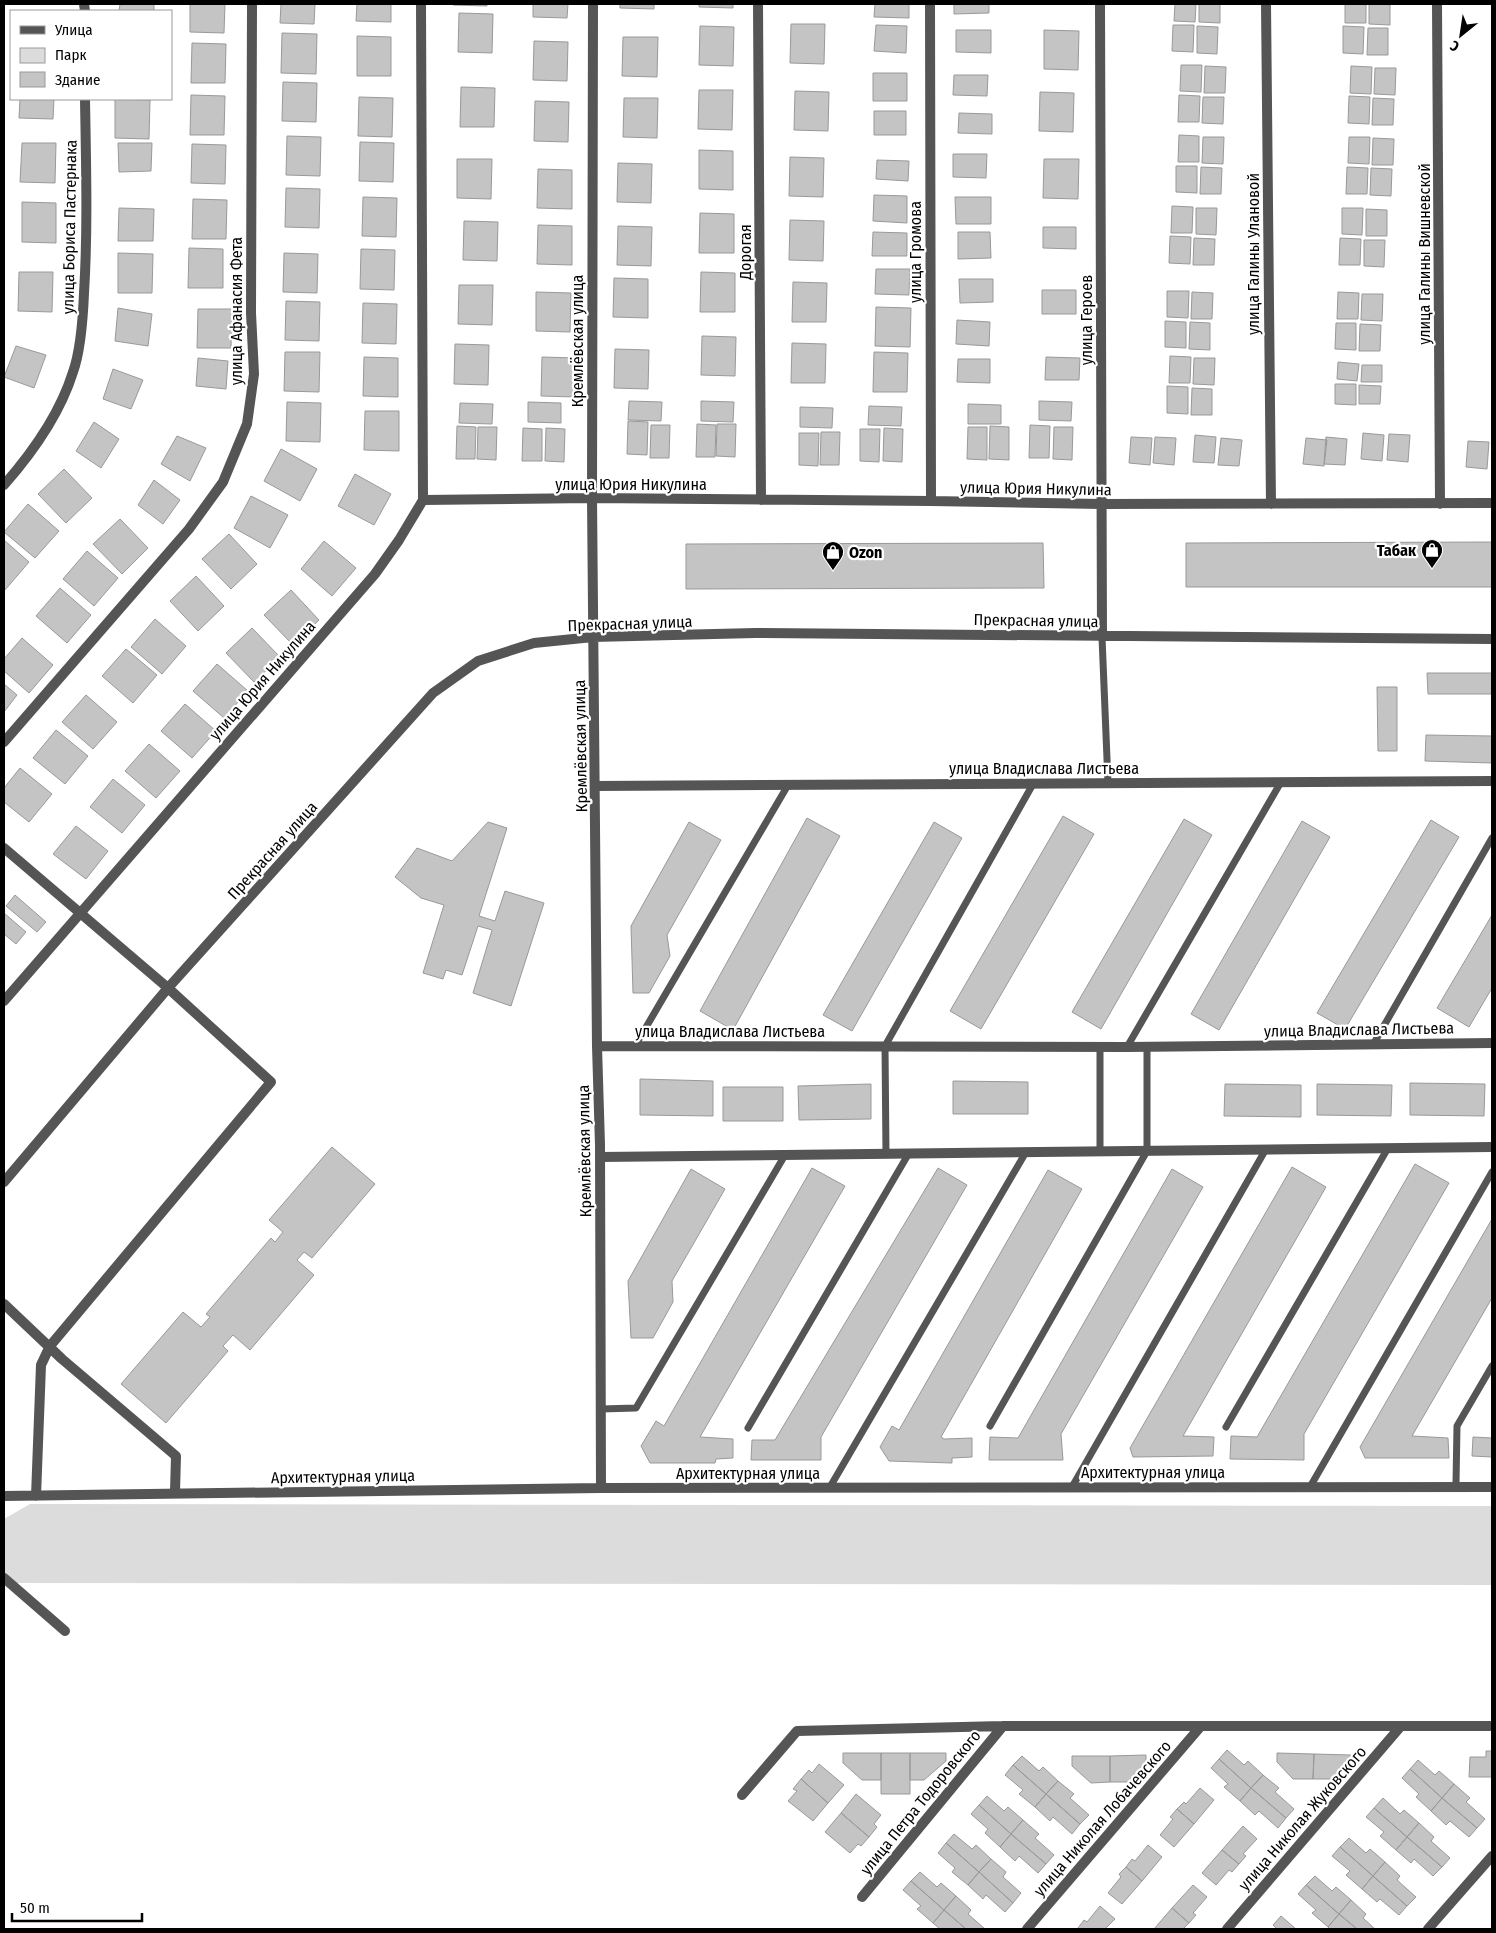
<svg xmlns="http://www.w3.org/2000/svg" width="1496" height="1933" viewBox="0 0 1496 1933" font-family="'Fira Sans Condensed',sans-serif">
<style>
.green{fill:#dcdcdc}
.building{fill:#c4c4c4;stroke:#999}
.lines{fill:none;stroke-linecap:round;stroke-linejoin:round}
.lane{stroke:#555;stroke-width:7}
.street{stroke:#555;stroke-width:10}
.labels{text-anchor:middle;stroke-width:4.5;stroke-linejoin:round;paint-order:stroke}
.street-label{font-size:16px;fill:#000;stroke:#fff}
.poi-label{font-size:16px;font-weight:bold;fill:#000;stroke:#fff;text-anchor:end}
</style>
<rect width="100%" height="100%" fill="#fff"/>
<path class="green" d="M30 1504 1492 1506V1585L8 1583 4 1575V1519Z"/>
<path class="building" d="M120 4H154V11H119Z
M190 4H225L224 33 190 32Z
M281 4H315L314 24 280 23Z
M357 4H391V22L356 21Z
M453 4H487V6L453 5Z
M533 4H568L567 18 533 17Z
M620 4H654V9L620 8Z
M699 4H733V8L699 7Z
M875 4H909V18L874 17Z
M954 4H989V13L954 14Z
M1175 4H1196L1195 22 1174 21Z
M1199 4H1220V23L1199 22Z
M1345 4H1366V23H1345Z
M1369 4H1390V25L1369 24Z
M459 13 493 14 492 53 458 52Z
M791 24H825L824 64 790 63Z
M876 25 907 26 906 53 874 51Z
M1173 25H1194L1193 52 1172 51Z
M700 26 734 27 733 66 699 65Z
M1197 26 1218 27 1217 54 1197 53Z
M1343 26 1364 27 1363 54 1343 53Z
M1368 28H1388V55H1367Z
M956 30H991V53L956 52Z
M1044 30 1079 31 1078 70 1044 69Z
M282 33 317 34 316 74 281 73Z
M357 36 391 37V76H357Z
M623 37H658L657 77 622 76Z
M534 41 568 42 567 81 533 80Z
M192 43 226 44 225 83H191Z
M1181 65H1202L1201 92 1180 91Z
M1205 66 1226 67 1225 93H1204Z
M1351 66 1372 67 1371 94 1350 93Z
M1375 68H1396L1395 95 1374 94Z
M873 73H907V101H873Z
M954 75H988L987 96 953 95Z
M283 82 317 83 316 122 282 121Z
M461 87 495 88 494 127H460Z
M699 90H733L732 130 698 129Z
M795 91 829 92 828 131 794 130Z
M1040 92 1074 93 1073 132 1039 131Z
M191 95 225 96 224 135H190Z
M1179 95 1200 96 1199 122H1178Z
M1349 96 1370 97 1369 124 1348 123Z
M359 97 393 98 392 137 358 136Z
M1203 97H1224L1223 124 1202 123Z
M624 98H658L657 138 623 137Z
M1373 98 1394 99 1393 125H1372Z
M20 99H54L53 119 19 118Z
M115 99 150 100 149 139 115 138Z
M535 101 569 102 568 142 534 141Z
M874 111H906V135H874Z
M959 113 992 114V134L958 133Z
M1179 135 1199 136V162H1178Z
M287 136 321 137 320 176 286 175Z
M1203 137H1224L1223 164 1202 163Z
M1349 137H1370L1369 164 1348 163Z
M1373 138 1394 139 1393 165H1372Z
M360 142 394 143 393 182 359 181Z
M22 143H56L55 183 20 182Z
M118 143H152L151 171 119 172Z
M192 144 226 145 225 184 191 183Z
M699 150 733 151V190L699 189Z
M953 154H987L986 178 953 177Z
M790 157 824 158 823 197 789 196Z
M457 159H492L491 199 457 198Z
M1044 159H1079L1078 199 1043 198Z
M877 160 909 161 908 181 876 179Z
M618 163 652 164 651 203 617 202Z
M1176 166H1197V193L1176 192Z
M1201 167 1222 168 1221 194H1200Z
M1347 167 1368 168 1367 194H1346Z
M1371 168 1392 169 1391 196 1370 195Z
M538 169 572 170V209L537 208Z
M286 188 320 189 319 228 285 227Z
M874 195 907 196V223L873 221Z
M363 197 397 198 396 237 362 236Z
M955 197H991V224H956Z
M193 199 227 200 226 239H192Z
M22 202 56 203V243L22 242Z
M1172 206 1193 207 1192 233H1171Z
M119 208 154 209 153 241H118Z
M1196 208H1217L1216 235 1196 234Z
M1342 208H1363L1362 235 1342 234Z
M1366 209 1387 210V236H1366Z
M700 213 734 214V253H699Z
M790 220 824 221 823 261 789 260Z
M464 221 498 222 497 261 463 260Z
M538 225 572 226V265L537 264Z
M618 226 652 227 651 266 617 265Z
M1043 227H1076V249L1043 248Z
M873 232 907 233V256H872Z
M958 232H990L991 258 958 259Z
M1170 236 1191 237 1190 264 1169 263Z
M1194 238 1215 239 1214 265H1193Z
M1340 238 1361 239 1360 265H1339Z
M1364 240H1385L1384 267 1364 266Z
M189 248 223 249V288H188Z
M361 249 395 250 394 290 360 289Z
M118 253 153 254 152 293H118Z
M284 253 318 254 317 293 283 292Z
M876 269H910L909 295 875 294Z
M19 272H53L52 312 18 311Z
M701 272 735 273V312H700Z
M614 278 648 279V318L613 317Z
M959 279H993V302L960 303Z
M793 282 827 283 826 322H792Z
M459 285H493L492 325 458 324Z
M1042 290H1076V314H1042Z
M1167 291H1189L1188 318 1167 317Z
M536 292 571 293 570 332 536 331Z
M1192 292 1213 293 1212 319H1191Z
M1338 292 1359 293 1358 319H1337Z
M1362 294H1383L1382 321 1361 320Z
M286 301 320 302 319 341 285 340Z
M363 303 397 304 396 344 362 343Z
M876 307 911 308 910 347 875 346Z
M118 308 152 314 148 346 115 341Z
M198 309H232L231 348H197Z
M957 320 990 322 989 346 956 344Z
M1165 321 1186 322V348L1165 347Z
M1190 322 1210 323V350L1189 349Z
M1336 323H1356V350L1335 349Z
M1360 324 1381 325 1380 351H1359Z
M702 336 736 337 735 376 701 375Z
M792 343 826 344 825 383H791Z
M455 344 489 345 488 385 454 384Z
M16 346 46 355 34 388 4 377Z
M615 349 649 350 648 389 614 388Z
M285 352H320L319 392 284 391Z
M874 352 908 353 907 392H873Z
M1170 356 1191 357 1190 383H1169Z
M364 357 398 358V397L363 396Z
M542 357 576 358 575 397 541 396Z
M1046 357 1080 358 1079 380H1045Z
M198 358 228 361 226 389 196 386Z
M1194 358H1215L1214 385 1193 384Z
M958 359H990V383L957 382Z
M1338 362 1359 364 1357 381 1337 379Z
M1362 365H1382V382H1361Z
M113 369 143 380 131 409 103 399Z
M1335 384H1356V405L1335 404Z
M1359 385 1381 386 1380 404H1359Z
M1167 386 1188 387V414L1167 413Z
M1192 388 1212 389V415H1191Z
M629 401 662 402 661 421 628 420Z
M701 401 734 402 733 422 701 421Z
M1039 401 1072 402 1071 421 1039 420Z
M287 402 321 403 320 442 286 441Z
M528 402 561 403V423L528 422Z
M460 403 493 404 492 424 459 423Z
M968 404 1001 405V424H968Z
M869 406 902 407 901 426 868 425Z
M800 407 833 408 832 428 800 427Z
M365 411H399V451L364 450Z
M628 421 648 422 647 455 627 454Z
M94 422 119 439 101 468 76 451Z
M697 424 716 425 715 457H696Z
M717 424H736L735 457 716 456Z
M651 425H670L669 458H650Z
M1030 425 1050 426 1049 458H1029Z
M457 426 476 427 475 459H456Z
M990 426 1009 427V460L989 459Z
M478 427H497L496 460 477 459Z
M968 427H987V460L967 459Z
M1054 427H1073L1072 460 1053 459Z
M523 428 542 429V461H522Z
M546 428 565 429 564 462 545 461Z
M884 428 903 429 902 462 883 461Z
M860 429H880L879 462 860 461Z
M821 432H840L839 465H820Z
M799 433H819L818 466 799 465Z
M1363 433 1384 435 1382 461 1361 459Z
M1389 434 1410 435 1408 462 1387 460Z
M1195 435 1216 437 1214 463 1193 462Z
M177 436 206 448 190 481 161 464Z
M1131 437 1152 438 1150 465 1129 463Z
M1155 437 1176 438 1174 465 1153 463Z
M1326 437 1347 439 1345 465 1324 464Z
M1221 438 1242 440 1239 466 1218 465Z
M1306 438 1327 440 1324 466 1303 464Z
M1468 441 1489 442 1487 469 1466 467Z
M281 449 317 469 300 501 264 481Z
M64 469 92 498 66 523 38 494Z
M355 474 391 494 374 525 338 506Z
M154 480 180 500 163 524 138 505Z
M251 496 288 515 270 548 234 528Z
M28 504 59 531 35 558 4 532Z
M120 519 148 548 122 574 93 544Z
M229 534 257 564 231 589 202 559Z
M4 540 29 562 5 590 4 589Z
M324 541 356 568 332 596 301 569Z
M1492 542V587H1186V543Z
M1043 543 1044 588 686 589V544Z
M87 551 118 578 94 606 63 579Z
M196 576 224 606 198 631 170 601Z
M60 588 91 615 67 643 36 616Z
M291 590 319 620 293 645 264 615Z
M155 619 186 646 162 674 131 647Z
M252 628 280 657 254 682 226 653Z
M22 638 53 665 29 693 4 671V659Z
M126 649 157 675 133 703 102 676Z
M217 664 248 691 224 718 193 691Z
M1427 673H1492V694H1428Z
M4 684 17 695 4 712Z
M1377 687H1397V751H1378Z
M86 695 117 722 93 749 62 722Z
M185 704 216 731 192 758 161 731Z
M56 730 88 756 65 784 33 758Z
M1426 735 1492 736V763L1425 761Z
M149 744 180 771 156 798 125 771Z
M20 768 52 794 29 822 4 802V788Z
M113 779 145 805 122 833 90 807Z
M1063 816 1094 834 981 1029 950 1011Z
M807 818 840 836 733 1030 700 1011Z
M1184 819 1212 835 1101 1029 1072 1012Z
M1431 820 1459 837 1345 1029 1317 1013Z
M1302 821 1330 837 1219 1030 1191 1014Z
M488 822 507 828 479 916 495 921 505 891 544 903 511 1006 473 993 492 930 478 926 462 975 446 970 443 979 423 973 444 905 421 898 395 877 417 848 452 861Z
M689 822 721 840 667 935 670 956 649 993H633L631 926Z
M934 822 962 838 852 1031 823 1015Z
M76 826 108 851 86 879 53 854Z
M15 895 46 922 37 932 6 906Z
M4 913 26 932 16 944 4 934Z
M1492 915V988L1469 1027 1437 1008Z
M640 1079 713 1081V1116L640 1115Z
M953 1081 1028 1082V1114H953Z
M1410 1083 1485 1084 1484 1116 1410 1115Z
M871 1084V1119L799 1120 798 1086Z
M1225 1084 1301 1085V1117L1224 1116Z
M1317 1084 1392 1085 1391 1116 1317 1115Z
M723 1087H783V1121H723Z
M332 1147 375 1184 312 1258 304 1252 297 1260 314 1275 250 1350 233 1335 223 1346 228 1351 166 1423 121 1384 183 1312 201 1327 210 1317 206 1314 271 1238 275 1242 283 1232 269 1220Z
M1415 1164 1449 1183 1304 1434V1460L1230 1459 1231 1436 1257 1437Z
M1292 1167 1326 1187 1183 1436 1214 1437 1213 1456 1133 1457 1130 1448Z
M812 1168 845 1186 700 1437 733 1439V1458L716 1459 715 1463H650L641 1446 656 1421 664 1426Z
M938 1168 967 1185 821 1437V1460H751L752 1440H775Z
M691 1169 725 1189 672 1281 673 1302 653 1338H631L628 1281Z
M1172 1169 1203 1187 1061 1434 1063 1460H989L990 1437 1018 1438Z
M1048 1170 1082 1189 941 1437 944 1439 972 1438V1457L952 1458V1463L889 1461 880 1447 892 1426 899 1430Z
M1492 1219V1298L1412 1436 1448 1438 1449 1458H1365L1360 1447Z
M1473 1437 1492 1438V1457L1472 1456Z
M1227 1750 1244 1765 1248 1761 1263 1775 1251 1788 1219 1759Z
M1486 1751H1492V1777H1469L1470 1757H1486Z
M843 1753H881V1780H862L843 1763Z
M881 1753H910V1794H881Z
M910 1753H946V1761L924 1780H910Z
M1277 1753 1314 1754 1313 1779H1293L1277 1762Z
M1314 1754 1351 1755V1764L1332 1779H1313Z
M1146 1755V1766L1127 1782H1110V1756Z
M1022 1756 1039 1771 1043 1767 1058 1781 1046 1794 1013 1765Z
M1072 1756H1110V1782L1091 1783 1072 1766Z
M1219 1759 1251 1788 1240 1801 1224 1787 1228 1784 1211 1768Z
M1418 1760 1435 1775 1439 1771 1454 1784 1442 1798 1410 1769Z
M819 1764 844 1785 828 1803 801 1779 809 1770 812 1773Z
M1013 1765 1046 1794 1035 1807 1019 1794 1023 1790 1005 1775Z
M1410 1769 1442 1798 1431 1811 1416 1797 1419 1794 1402 1778Z
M1263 1775 1279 1788 1275 1792 1294 1809 1286 1818 1251 1788Z
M801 1779 828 1803 813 1821 788 1801 797 1791 793 1789Z
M1058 1781 1074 1794 1070 1798 1089 1815 1080 1824 1046 1794Z
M1454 1784 1470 1798 1466 1802 1485 1819 1477 1828 1442 1798Z
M1200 1788 1214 1800 1194 1824 1177 1809 1184 1802 1186 1804Z
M1251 1788 1286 1818 1278 1828 1259 1811 1255 1815 1240 1801Z
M856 1794 881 1815 874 1824 877 1827 869 1837 841 1813Z
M1046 1794 1080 1824 1072 1834 1053 1817 1050 1821 1035 1807Z
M987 1796 1004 1811 1008 1807 1023 1820 1011 1834 979 1805Z
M1383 1798 1400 1814 1404 1810 1419 1823 1407 1837 1374 1808Z
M1442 1798 1477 1828 1469 1837 1450 1821 1446 1825 1431 1811Z
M979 1805 1011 1834 1000 1847 985 1833 988 1829 971 1814Z
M1374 1808 1407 1837 1396 1850 1380 1836 1384 1832 1366 1817Z
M1177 1809 1194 1824 1174 1847 1160 1835 1173 1819 1170 1817Z
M841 1813 869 1837 861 1846 858 1844 850 1853 825 1832Z
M1023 1820 1039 1834 1035 1838 1054 1855 1046 1864 1011 1834Z
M1419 1823 1434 1837 1431 1841 1450 1858 1442 1867 1407 1837Z
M1243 1826 1257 1839 1243 1854 1246 1856 1239 1864 1222 1850Z
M954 1834 972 1849 976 1845 991 1859 979 1872 946 1843Z
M1011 1834 1046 1864 1038 1873 1019 1856 1015 1861 1000 1847Z
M1407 1837 1442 1867 1433 1876 1414 1859 1411 1863 1396 1850Z
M1349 1838 1366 1853 1370 1849 1385 1862 1373 1876 1340 1847Z
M946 1843 979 1872 968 1885 952 1872 955 1868 938 1853Z
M1148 1845 1162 1857 1142 1881 1126 1867 1132 1859 1135 1861Z
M1340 1847 1373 1876 1362 1889 1346 1875 1350 1871 1332 1856Z
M1222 1850 1239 1864 1232 1872 1229 1870 1216 1885 1202 1873Z
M991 1859 1006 1872 1003 1877 1021 1893 1013 1903 979 1872Z
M1385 1862 1400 1876 1397 1880 1416 1897 1407 1906 1373 1876Z
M1126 1867 1142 1881 1122 1904 1108 1893 1121 1877 1119 1874Z
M920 1872 937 1887 941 1883 956 1896 944 1910 911 1881Z
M979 1872 1013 1903 1005 1912 986 1895 983 1899 968 1885Z
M1315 1876 1332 1891 1336 1887 1351 1900 1339 1914 1306 1885Z
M1373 1876 1407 1906 1399 1915 1380 1899 1377 1902 1362 1889Z
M911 1881 944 1910 933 1923 917 1909 921 1906 903 1890Z
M1193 1885 1207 1897 1193 1913 1196 1915 1189 1923 1172 1908Z
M1306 1885 1339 1914 1328 1927 1312 1913 1316 1910 1298 1894Z
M956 1896 971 1910 968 1914 985 1929H966L944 1910Z
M1351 1900 1366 1914 1363 1918 1375 1929H1357L1339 1914Z
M1100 1906 1115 1919 1105 1929H1080L1078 1928 1084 1920 1087 1922Z
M1172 1908 1189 1923 1183 1929H1154Z
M944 1910 966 1929H940L933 1923Z
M1339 1914 1357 1929H1330L1328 1927Z
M1281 1916 1296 1929H1277L1273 1925Z"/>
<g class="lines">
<path class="lane" d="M1102 637 1108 783
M1374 1043 1492 838
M635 1046 788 785
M1127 1047 1281 782
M1100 1151V1046
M886 1154 885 1046 1033 784
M601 1409 636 1408 785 1155
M990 1426 1147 1151V1046
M1226 1427 1388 1148
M748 1428 909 1153
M1456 1483 1457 1426 1492 1366
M830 1487 1026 1152
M1072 1487 1266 1149
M1310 1487 1492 1172"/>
<path class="street" d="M84 4 85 11
M421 4 423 500
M593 4 592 498 597 1046 600 1145 601 1488
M758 4 761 500
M930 4 931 501
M1100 4 1102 637
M1266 4 1271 504
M1437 4 1440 504
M4 485C33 452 60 414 73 372 81 350 83 317 84 293 88 228 86 163 85 99
M4 742 189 529 223 482 247 424 254 374 251 313 252 4
M595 786 1492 781
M4 848 168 988 271 1082 50 1346 41 1365 36 1496
M4 1001 375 574 399 540 423 500 592 498 931 501 1101 504 1492 503
M597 1046 1127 1047 1492 1043
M600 1157 1492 1147
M4 1182 168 988 433 693 478 661 534 643 593 637 755 633 1492 639
M4 1304 62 1359 176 1456 175 1492
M4 1496 601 1488 1492 1487
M4 1578 65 1631
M742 1795 797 1731 1003 1726H1492
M862 1897 1003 1726
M1027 1929 1201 1726
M1227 1929 1401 1726
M1428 1929 1492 1856"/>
</g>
<defs>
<g id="shop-pin" transform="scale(1.125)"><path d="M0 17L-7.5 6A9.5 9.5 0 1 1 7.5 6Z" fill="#000" stroke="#fff"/><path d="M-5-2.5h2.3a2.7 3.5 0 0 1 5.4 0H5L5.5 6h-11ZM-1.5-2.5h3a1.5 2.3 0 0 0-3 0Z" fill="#fff"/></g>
</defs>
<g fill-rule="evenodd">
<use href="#shop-pin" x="1432" y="550"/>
<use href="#shop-pin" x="833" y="552"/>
</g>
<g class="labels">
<g class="street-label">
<text transform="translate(69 227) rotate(-89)" y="6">улица Бориса Пастернака</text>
<text transform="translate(745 252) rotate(-90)" y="6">Дорогая</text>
<text transform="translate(915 252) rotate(-90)" y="6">улица Громова</text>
<text transform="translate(1253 254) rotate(-90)" y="6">улица Галины Улановой</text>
<text transform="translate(1424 254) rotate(-90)" y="6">улица Галины Вишневской</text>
<text transform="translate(236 311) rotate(-90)" y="6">улица Афанасия Фета</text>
<text transform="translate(1086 320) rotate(-90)" y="6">улица Героев</text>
<text transform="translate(577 341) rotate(-90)" y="6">Кремлёвская улица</text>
<text x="631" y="490">улица Юрия Никулина</text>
<text transform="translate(1036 488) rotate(1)" y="6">улица Юрия Никулина</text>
<text transform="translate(1036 620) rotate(1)" y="6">Прекрасная улица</text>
<text transform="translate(630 623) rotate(-2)" y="6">Прекрасная улица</text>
<text transform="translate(262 680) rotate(-49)" y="6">улица Юрия Никулина</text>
<text transform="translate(580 746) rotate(-91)" y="6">Кремлёвская улица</text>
<text x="1044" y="774">улица Владислава Листьева</text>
<text transform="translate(272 850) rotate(-48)" y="6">Прекрасная улица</text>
<text transform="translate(1359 1029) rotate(-1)" y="6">улица Владислава Листьева</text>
<text x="730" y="1037">улица Владислава Листьева</text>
<text transform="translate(584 1151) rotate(-91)" y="6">Кремлёвская улица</text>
<text x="1153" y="1478">Архитектурная улица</text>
<text x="748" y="1479">Архитектурная улица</text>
<text transform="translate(343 1476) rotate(-1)" y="6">Архитектурная улица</text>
<text transform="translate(920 1802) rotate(-51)" y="6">улица Петра Тодоровского</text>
<text transform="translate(1102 1818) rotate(-49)" y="6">улица Николая Лобачевского</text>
<text transform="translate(1302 1818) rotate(-49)" y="6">улица Николая Жуковского</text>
</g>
<g class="poi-label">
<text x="1416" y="556">Табак</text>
<text x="849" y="558" text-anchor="start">Ozon</text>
</g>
</g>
<rect width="1496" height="1933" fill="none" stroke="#000000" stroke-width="10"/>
<rect x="10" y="10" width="162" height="90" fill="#ffffff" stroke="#999999"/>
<rect x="20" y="26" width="25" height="8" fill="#555555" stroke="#999999"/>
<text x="55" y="35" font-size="15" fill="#000000">Улица</text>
<rect x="20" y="48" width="25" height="15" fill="#dcdcdc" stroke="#999999"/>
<text x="55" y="60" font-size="15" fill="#000000">Парк</text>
<rect x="20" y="72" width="25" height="15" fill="#c4c4c4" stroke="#999999"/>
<text x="55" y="85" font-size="15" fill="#000000">Здание</text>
<g transform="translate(1461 35) rotate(210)" stroke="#ffffff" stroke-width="4" paint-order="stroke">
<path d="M0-4L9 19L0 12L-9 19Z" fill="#000000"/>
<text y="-8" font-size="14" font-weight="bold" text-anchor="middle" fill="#000000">С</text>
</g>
<path d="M12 1913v8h130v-8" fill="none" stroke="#000000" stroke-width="2.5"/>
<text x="20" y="1913" font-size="15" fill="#000000" stroke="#ffffff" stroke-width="4" paint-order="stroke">50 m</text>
</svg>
